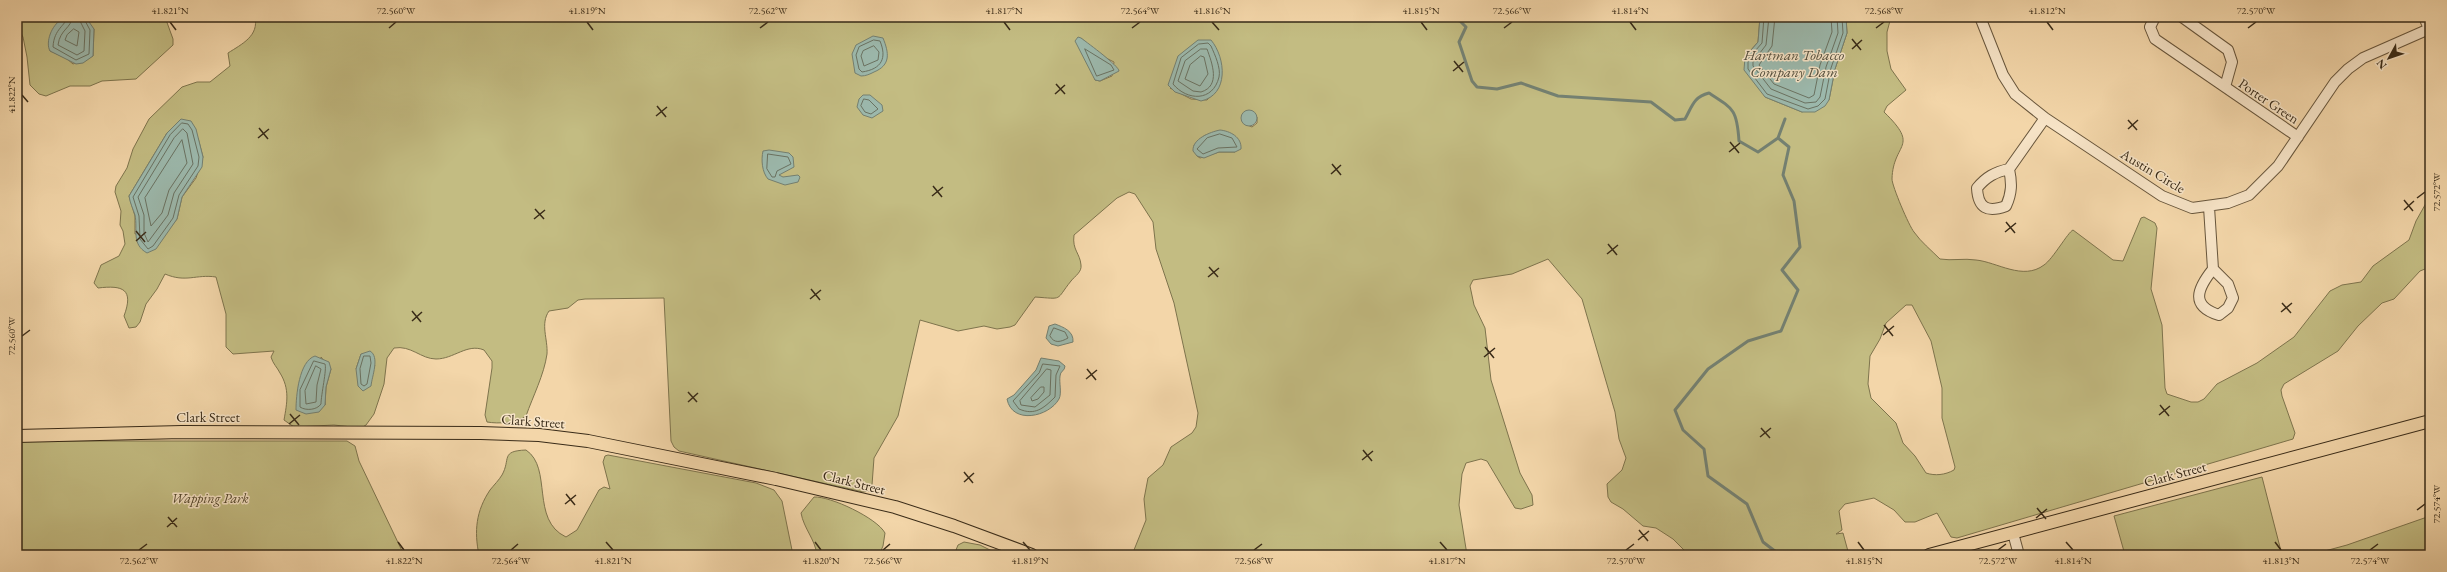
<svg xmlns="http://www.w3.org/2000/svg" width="2447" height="572" viewBox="0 0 2447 572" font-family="'EB Garamond',serif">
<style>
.green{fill:#c3bc82;stroke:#7e744d;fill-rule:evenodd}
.water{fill:#9cb9ad;stroke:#748071}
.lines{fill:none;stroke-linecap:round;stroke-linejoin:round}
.shore{stroke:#6a7262;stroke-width:1}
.stream{stroke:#748071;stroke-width:3}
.minor-casing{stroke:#68563c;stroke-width:12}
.major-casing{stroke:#392b18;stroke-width:14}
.minor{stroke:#f7e4c7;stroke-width:10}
.major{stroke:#f3d6a9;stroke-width:12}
.ticks{fill:none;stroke:#392b18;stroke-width:1.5}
.labels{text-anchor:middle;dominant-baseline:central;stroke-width:3;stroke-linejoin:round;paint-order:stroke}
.street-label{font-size:14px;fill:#392b18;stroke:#f7e4c7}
.park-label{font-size:14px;font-style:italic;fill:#55482d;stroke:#f7e4c7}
.water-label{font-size:15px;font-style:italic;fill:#524e3d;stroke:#f7e4c7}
.neatline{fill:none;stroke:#392b18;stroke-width:1.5}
.ticks-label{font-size:10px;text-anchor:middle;fill:#392b18}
</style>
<rect width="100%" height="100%" fill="#f3d6a9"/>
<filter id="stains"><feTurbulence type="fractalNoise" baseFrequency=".005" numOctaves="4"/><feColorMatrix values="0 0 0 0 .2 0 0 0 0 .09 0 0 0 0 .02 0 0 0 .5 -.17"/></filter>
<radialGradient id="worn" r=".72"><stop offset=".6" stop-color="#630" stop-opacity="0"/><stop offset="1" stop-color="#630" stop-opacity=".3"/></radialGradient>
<!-- green -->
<path class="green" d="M17,17H165L173,39V45L136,79L102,81L90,86H70L46,96L39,94L30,85L27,57L23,37L17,26ZM77,17L94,29L93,56L73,64L66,58L50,51L49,45L64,18Z
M255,17H1760L1758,42L1745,57L1765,97L1802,112L1829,100L1835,69L1847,33L1846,17H1891L1887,32V51L1891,69L1906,90L1887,106L1884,112C1921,148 1893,142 1892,179C1892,186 1909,226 1914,232C1921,242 1931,250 1940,259C1952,261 1964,258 1976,260C1997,262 2023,281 2044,265C2053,259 2068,232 2073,230L2113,260L2123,261L2141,218L2144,217L2155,223L2157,228L2151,289L2162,325L2165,388L2167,394L2191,402H2198L2204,399L2217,384L2257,363L2294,337L2330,291L2342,285L2361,282L2373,266L2409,240L2416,221L2430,196V267L2420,271L2394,299L2382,303L2358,326L2338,351L2284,384L2281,390L2282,396L2295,433L2293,439L1957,538L1951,537L1937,513L1915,522H1905L1894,510L1874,498L1845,504L1839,511L1842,530L1836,534L1843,533L1849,555H1689L1673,539L1656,528L1643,526L1623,509L1611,502L1608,497L1607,484L1622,470L1626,458L1619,439L1615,412L1582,299L1548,259L1512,274L1473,280L1470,286L1474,305L1485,328L1491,380L1520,473L1532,495L1533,505L1521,509L1515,508L1487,461L1481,459L1466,463L1462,474L1459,505L1467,555H1132L1146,520L1144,499L1148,478L1163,465L1171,447L1192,433L1196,427L1198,413L1174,303L1156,249L1153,222L1135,194L1129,192L1117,198L1074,235C1072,250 1080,253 1081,265C1082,272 1075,276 1071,281C1055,301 1064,299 1035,297L1015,325L1010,327L997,329L984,326L958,331L920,320L898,416L874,458L872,485L870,491L863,492L679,451L674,447L671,441L664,298L585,299L578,300L568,308L549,311C540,324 548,339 547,354C544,375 533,396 526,416C516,423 499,424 487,422L485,415L492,368V361L484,350C467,343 454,359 436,359C421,359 411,345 394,348L387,358L384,384L374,414L366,425L361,428L334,425L294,427L284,420C287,403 290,389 280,373C277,367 273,364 271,357L274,351L233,354L226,347V314L216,277C196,274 186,283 165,274L157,289L146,304L140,322L136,327L129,328L124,316C134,289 123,285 98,288L94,283L101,265L119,256L125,244L123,231L120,225L121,211L115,192L116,186L127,168L133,149L149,119L182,87L197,82H210L230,66L228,53C242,44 259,36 255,17ZM1081,38L1100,55L1114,62L1112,76L1100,81L1095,80ZM1170,88H1218L1207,100L1191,99ZM1257,117V123L1252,127L1243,123ZM167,133L198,138L203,157L196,178L182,197L177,219L169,229L135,234V216L129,196ZM1205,135L1235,152H1219L1200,158L1197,156L1194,145ZM1906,305H1912L1931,341L1942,388V418L1955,467L1954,470C1945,475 1935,476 1926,473L1915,456L1903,443L1896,423L1871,398L1868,384L1870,356L1880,339L1886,323ZM361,354L375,365L372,370L356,369ZM321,357L331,369L326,387L325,405Z
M31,441H347L355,446L359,461L404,555H17V442Z
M526,450C553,468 530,520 566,537L577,530L599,490L604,487L610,489L603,462L605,456L608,455L756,483L774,490L782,501L793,555H479C474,531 476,511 490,490C494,485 499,480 502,475C511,459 500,451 526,450Z
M2262,477L2282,555H2125L2114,516Z
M814,497C830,496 877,518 885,533L883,546L879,555H817C815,539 804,529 801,513Z
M2430,516V555H2310L2347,545Z
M964,542L980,545L1000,555H954L958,545Z"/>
<!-- water -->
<path class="water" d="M77,17L87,19L94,29L93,56L83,63L76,64L50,51C45,42 52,25 61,20C65,17 72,19 77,17Z
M1760,17H1846L1847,33L1835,69L1829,100L1825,106L1815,112H1802L1765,97L1744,70L1745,57L1758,42Z
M873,36L883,38C889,53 891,65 874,72C870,74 866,76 861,76L855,73L852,54L856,45Z
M1078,37L1081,38C1089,44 1119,66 1119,71L1100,81L1095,80L1075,41Z
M1198,40H1211C1226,58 1229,95 1201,101L1175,92L1168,85L1178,56Z
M863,95H870L882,105L883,111L872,118L863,115L857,107L859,99Z
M1241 118a8 8 0 1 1 16 0a8 8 0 1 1-16 0Z
M181,119L191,121L196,129L203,157L202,167L182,197L177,219L156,249L147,253C131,244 138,230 135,215C133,209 130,203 129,196L167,133Z
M1220,130C1230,131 1242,137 1241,149L1235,152H1219L1204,158L1197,156L1193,151C1192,139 1210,132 1220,130Z
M769,150L789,153L793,157L794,167L779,175L783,177L798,175L800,177L798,182L785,185L768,179C762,172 761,160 763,151Z
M1055,324C1063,327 1074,331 1073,342L1058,346L1051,344L1046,338L1049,326Z
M370,351C380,357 372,376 371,386L363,391L358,386L356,369L361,354Z
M315,356L329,362L331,369L326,387L325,405L319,412L306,414L296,410C296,396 299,361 315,356Z
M1041,358L1059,361L1065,366C1065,371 1060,371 1060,376C1059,383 1062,393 1059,399C1049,417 1012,425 1007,399L1014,395L1036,370Z"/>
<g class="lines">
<!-- shore -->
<path class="shore" d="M67,17C66,26 54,28 53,47L76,60L89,54L90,30L83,17
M72,17C72,28 60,29 58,45L77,55L84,51L85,31L78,17
M1764,17L1762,43L1748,59V69L1767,94L1808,109L1818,106L1825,99L1831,68L1843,33L1842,17
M1769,17L1766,45L1753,62V66L1771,89L1805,103L1816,102L1820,97L1826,67L1838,33L1837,17
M1775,17L1772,46L1759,65L1774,84L1809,98L1814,95L1820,65L1832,32L1831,17
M74,29L79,32L77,46L65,40L67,35Z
M874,40L880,41C887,58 882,69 862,72L859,69L856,55L859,47Z
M1199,44L1208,43L1211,46C1215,55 1221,68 1219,77C1213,102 1187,101 1173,84L1181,58Z
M874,46L879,52L878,60L864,66L861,56L863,51Z
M1085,49L1111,65L1114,70L1097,76Z
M1201,49H1207C1212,63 1221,86 1201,92L1193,91L1178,81L1185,61Z
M1201,56L1204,57L1208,74L1200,86L1185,79L1190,65Z
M864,99L869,100L878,109L871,114L865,112L861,106Z
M182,123L188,124L192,130L199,157L198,166L179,195L173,218L153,246L148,249L140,239L139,216L133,197L170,135Z
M183,129L187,133L193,164L174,193L168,215L148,242L144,233V215L138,197L174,138Z
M1220,134L1232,138L1237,147L1218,148L1203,154L1197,149L1207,138Z
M182,140L187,163L169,190L162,213L151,226L145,198Z
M768,154L788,157L791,164L777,171L775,177H772L767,169Z
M1054,328L1065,332L1068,338C1061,342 1054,344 1050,336Z
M364,356H370L371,363L367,384L364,386L361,384L360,369Z
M314,361L325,364C327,369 321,395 321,404C317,410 306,411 300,407V390Z
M1043,364L1060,366L1056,375L1055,397C1044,408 1035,416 1019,409L1013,401L1039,373Z
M316,366L321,369L317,385L316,402L306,404L305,391Z
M1047,369L1051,370L1050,395L1035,407L1021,405L1020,401Z
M1041,387H1044V392L1038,399L1032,401L1031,398Z"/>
<!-- stream -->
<path class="stream" d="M1448,17L1460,21L1466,27L1459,42L1472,81L1477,87L1497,89L1521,83L1558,96L1651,102L1675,120L1685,119C1692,107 1693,97 1709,93C1734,109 1737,110 1739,141L1758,152L1778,138L1789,147L1783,175L1794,201L1800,247L1782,270L1798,290L1781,331L1748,341L1708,369L1675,410L1683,430L1704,449L1708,476L1747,504L1763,542L1780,555
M1778,138L1785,119"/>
<!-- minor casing -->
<g class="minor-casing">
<path id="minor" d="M1980,17L2003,75L2015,94L2045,118L2162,196L2192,208L2228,203L2249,195L2278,166L2335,82L2348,69L2363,58L2429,29
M2155,17L2150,27L2155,39L2298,137
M2182,17L2228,50L2232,62L2225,87
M2424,17L2430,31
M2009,169C2012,183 2012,193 2006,206C1987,213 1978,208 1977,188C1986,177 1995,172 2009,169L2045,118
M2209,207L2213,269C2197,289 2190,306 2219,315L2228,308L2233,298L2228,284L2213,269
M2013,533L2019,555"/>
</g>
<!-- major casing -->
<g class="major-casing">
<path id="major" d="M17,436L182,432L481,433L539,435L588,441L776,479L895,507L954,526L1032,555
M1929,555L2430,421"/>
</g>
<!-- minor -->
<use href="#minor" class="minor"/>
<!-- major -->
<use href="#major" class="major"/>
</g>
<!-- ticks -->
<path class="ticks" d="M170,22L176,30M587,22L593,30M1004,22L1010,30M1212,22L1219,30M1421,22L1427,30M1630,22L1636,30M2047,22L2053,30M389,28L396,22M760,28L768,22M1132,28L1140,22M1504,28L1512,22M1876,28L1884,22M2248,28L2256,22M1852,39L1861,50M1852,49L1862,40M1454,61L1463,72M1453,71L1464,62M1056,84L1065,94M1055,94L1065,85M22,95L28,102M657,106L666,117M656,116L667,107M2128,120L2137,130M259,128L268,139M2128,129L2138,120M258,138L269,129M1730,142L1739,153M1729,152L1740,143M1332,164L1341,175M1331,174L1341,165M933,186L942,197M932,196L943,187M2417,198L2425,192M2404,200L2413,211M535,209L544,219M2404,210L2414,201M534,219L545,210M2006,222L2015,233M136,231L145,242M2005,232L2016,223M136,241L146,232M1608,244L1617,255M1607,254L1618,245M1209,267L1218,277M1208,277L1219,268M811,289L820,300M810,299L821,290M2282,303L2291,313M412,311L421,322M2281,312L2292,303M412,321L422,312M1884,325L1893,336M1883,335L1894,326M22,336L30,330M1485,347L1494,358M1484,357L1495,348M1087,369L1096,380M1086,379L1097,370M688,392L697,402M688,402L698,393M2160,405L2169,416M290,414L299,425M2159,415L2170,406M289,424L300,415M1761,428L1770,438M1760,437L1771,428M1363,450L1372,461M1362,460L1373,451M964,472L973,483M964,482L974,473M566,494L575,505M565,504L576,495M2037,508L2046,519M2417,510L2425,504M168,517L177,527M2036,518L2047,509M167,527L177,518M1639,530L1648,541M1638,540L1649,531M398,542L404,550M606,542L613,550M815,542L821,550M1023,542L1030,550M1440,542L1447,550M1858,542L1864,550M2066,542L2073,550M2275,542L2281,550M139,550L147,544M511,550L518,544M883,550L890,544M1254,550L1262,544M1626,550L1634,544M1998,550L2006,544M2370,550L2378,544"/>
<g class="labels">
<!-- street labels -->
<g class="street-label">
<text transform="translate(2269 101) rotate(34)">Porter Green</text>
<text transform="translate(2153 171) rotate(31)">Austin Circle</text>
<text x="208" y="417">Clark Street</text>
<text transform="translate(533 421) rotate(4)">Clark Street</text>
<text transform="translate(2175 474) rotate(-15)">Clark Street</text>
<text transform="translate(854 482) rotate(14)">Clark Street</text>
</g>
<!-- park labels -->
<g class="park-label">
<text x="210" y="498">Wapping Park</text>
</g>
<!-- water labels -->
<g class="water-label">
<text x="1794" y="54">Hartman Tobacco<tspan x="1794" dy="17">Company Dam</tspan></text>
</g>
</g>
<!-- margin -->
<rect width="2447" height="572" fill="none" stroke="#f3d6a9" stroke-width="44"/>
<!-- north arrow -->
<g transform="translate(2389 58) rotate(230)" stroke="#f7e4c7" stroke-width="3" paint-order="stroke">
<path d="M0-3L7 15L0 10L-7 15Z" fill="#392b18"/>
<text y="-6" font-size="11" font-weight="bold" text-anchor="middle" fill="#392b18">N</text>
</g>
<rect x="22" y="22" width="2403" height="528" class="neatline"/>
<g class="ticks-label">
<text x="170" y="14">41.821°N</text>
<text x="396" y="14">72.560°W</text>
<text x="587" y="14">41.819°N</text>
<text x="768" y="14">72.562°W</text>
<text x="1004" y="14">41.817°N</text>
<text x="1140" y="14">72.564°W</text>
<text x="1212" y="14">41.816°N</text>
<text x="1421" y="14">41.815°N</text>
<text x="1512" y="14">72.566°W</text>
<text x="1630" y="14">41.814°N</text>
<text x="1884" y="14">72.568°W</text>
<text x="2047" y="14">41.812°N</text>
<text x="2256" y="14">72.570°W</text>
<text transform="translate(11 95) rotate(-90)" y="4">41.822°N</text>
<text transform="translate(2436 192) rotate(-90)" y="4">72.572°W</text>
<text transform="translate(11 336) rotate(-90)" y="4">72.560°W</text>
<text transform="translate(2436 504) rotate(-90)" y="4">72.574°W</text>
<text x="139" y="564">72.562°W</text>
<text x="404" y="564">41.822°N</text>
<text x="511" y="564">72.564°W</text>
<text x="613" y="564">41.821°N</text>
<text x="821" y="564">41.820°N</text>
<text x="883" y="564">72.566°W</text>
<text x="1030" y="564">41.819°N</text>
<text x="1254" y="564">72.568°W</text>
<text x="1447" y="564">41.817°N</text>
<text x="1626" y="564">72.570°W</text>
<text x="1864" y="564">41.815°N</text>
<text x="1998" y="564">72.572°W</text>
<text x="2073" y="564">41.814°N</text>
<text x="2281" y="564">41.813°N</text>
<text x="2370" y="564">72.574°W</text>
</g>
<rect width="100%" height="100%" filter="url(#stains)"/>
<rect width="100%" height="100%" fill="url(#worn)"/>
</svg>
